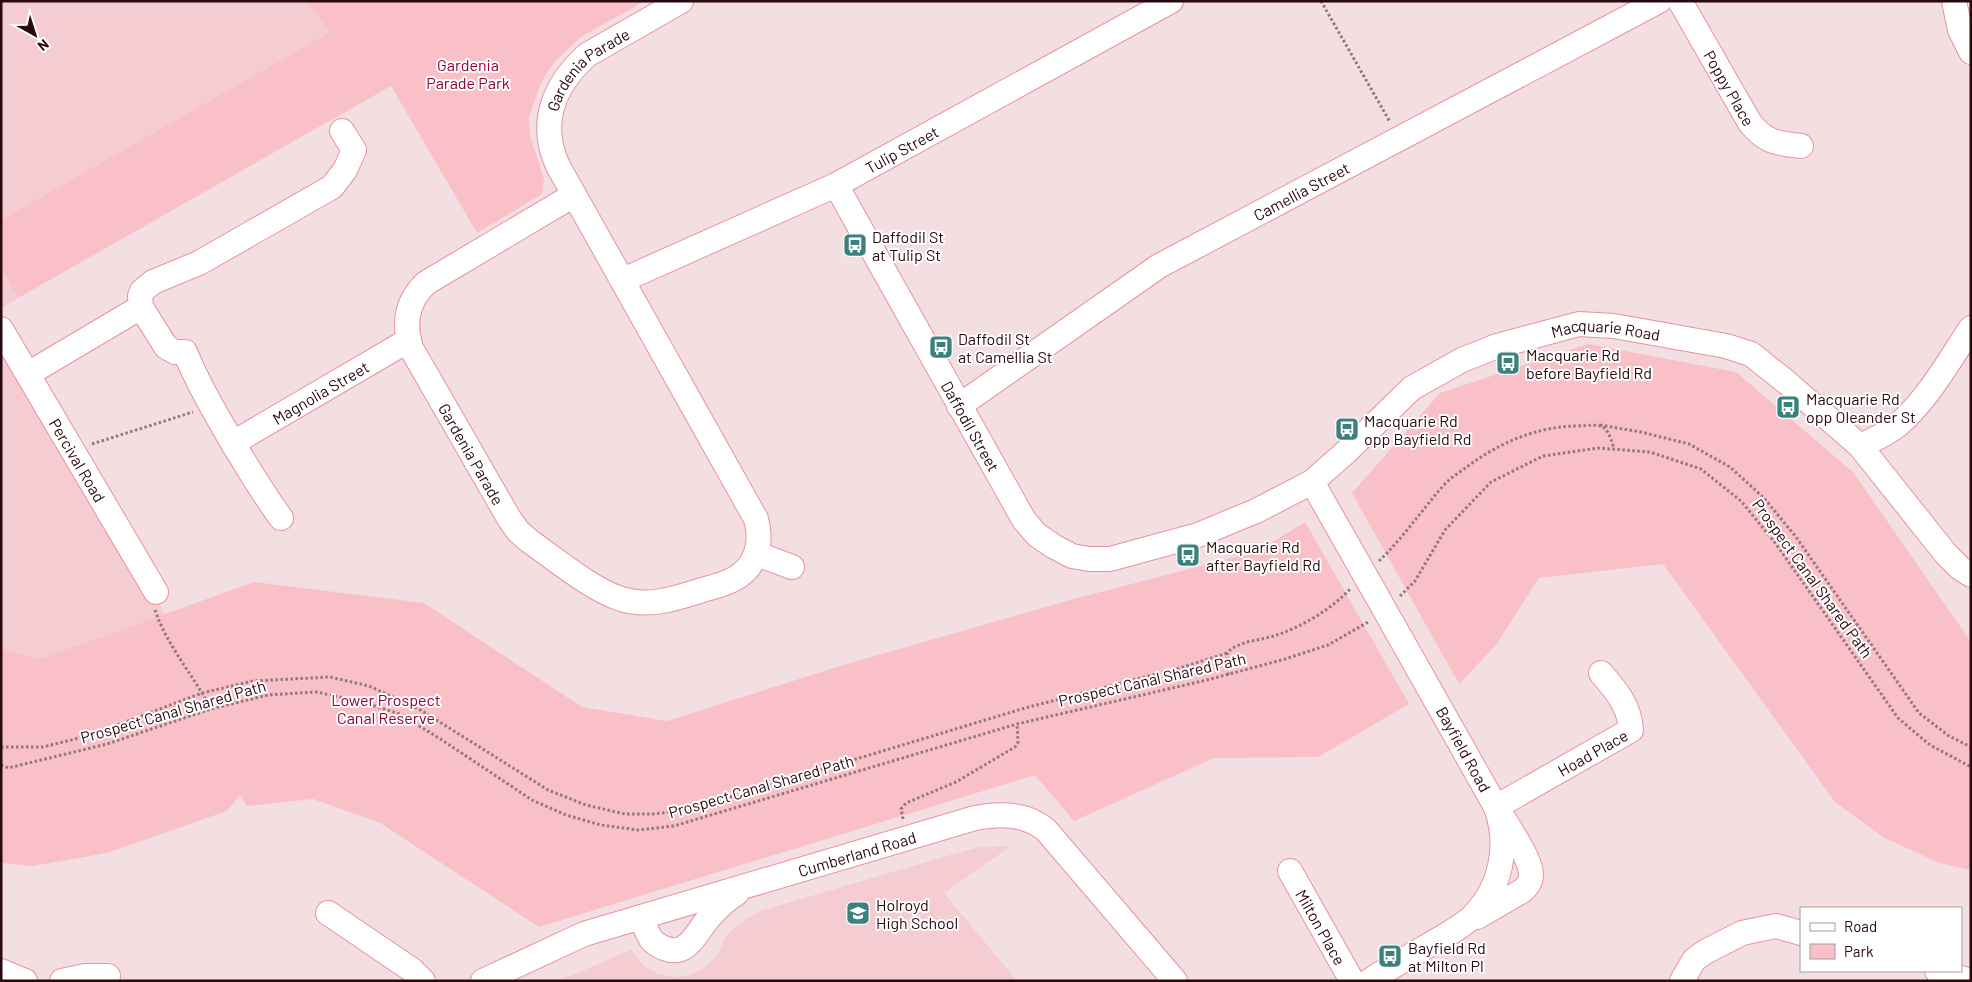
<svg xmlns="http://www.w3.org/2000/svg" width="1972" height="982" viewBox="0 0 1972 982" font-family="Barlow,sans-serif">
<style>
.built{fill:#f5ccd1}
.green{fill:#f9c0c8}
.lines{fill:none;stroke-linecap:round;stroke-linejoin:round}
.minor-casing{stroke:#ea919f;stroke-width:26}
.path{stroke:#92787d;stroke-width:3;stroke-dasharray:2.5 2.5;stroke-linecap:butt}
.minor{stroke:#fff;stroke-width:24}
.minor-bridge-casing{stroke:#ea919f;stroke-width:26;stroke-linecap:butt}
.minor-bridge{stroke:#fff;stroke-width:24}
.labels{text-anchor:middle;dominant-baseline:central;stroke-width:4;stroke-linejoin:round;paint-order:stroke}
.park-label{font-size:16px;fill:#94013a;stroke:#fff}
.street-label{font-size:16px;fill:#290810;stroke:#fff}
.poi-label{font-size:16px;fill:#290810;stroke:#fff;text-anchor:start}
</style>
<rect width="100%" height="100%" fill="#f3dfe2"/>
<!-- built -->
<path class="built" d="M1,1H306L330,32L1,220Z
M1,268L18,298L1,309Z
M1,322L165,614L40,659L1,648Z
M1011,846L944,893L1017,981H558L631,950L644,966L658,974L673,977L690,975L707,966L718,953L725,938L737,925L760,911L950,855L980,847Z"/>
<!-- green -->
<path class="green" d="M306,1H645L581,37L555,61L542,81L529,117L530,136L544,179L542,194L477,233L391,86L18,298L1,268V220L330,32Z
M1588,344L1736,372L1853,472L1971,642V870L1939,863L1883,837L1835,802L1663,564L1539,578L1496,645L1459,684L1352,493L1440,393Z
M1305,522L1409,704L1318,757L1214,758L1074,821L1035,775L539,927L380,823L313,799L247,806L240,795L227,811L107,853L33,866L1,863V648L40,659L254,582L424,603L582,707L667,721L840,666L1070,600L1258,551Z"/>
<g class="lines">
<!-- minor casing -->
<g class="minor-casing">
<g id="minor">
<path id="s1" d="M1680,1L1750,123C1766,143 1777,143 1801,146"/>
<path d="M1954,1L1960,30L1971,52"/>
<path id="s2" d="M836,185L1024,520L1037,535L1053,546L1072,556L1089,559H1110L1198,535L1256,511L1312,482L1346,452L1412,388L1462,360L1497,346L1579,324L1614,326L1726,346L1751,354L1785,381L1860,446L1946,554L1960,568L1971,575"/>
<path id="s3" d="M574,195L426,283C407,301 403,323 411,348L510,520L518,531L528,540C555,559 591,589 621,599C647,607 671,600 696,592C707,588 721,586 732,580C756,569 763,543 756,519L558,166C538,123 554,85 587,55L681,1"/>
<path id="s4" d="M623,280L836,185L1171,1"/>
<path d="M141,307L140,296L142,291L153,282L199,263L332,187L345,170L354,150L342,131"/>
<path id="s5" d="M1,329L156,592"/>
<path d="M28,374L141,307L166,347L175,352H185C199,386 217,416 235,447C250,471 264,495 281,518"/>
<path id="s6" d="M959,406L1159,266L1659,1"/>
<path id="s7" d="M233,443L409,340"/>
<path d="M1860,446C1873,440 1887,434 1898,425C1928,399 1949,361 1971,328"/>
<path d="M1312,482L1378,598"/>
<path d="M757,554L792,567"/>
<path id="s8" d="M1290,871L1352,981"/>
<path d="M328,913L412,970L423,981"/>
<path d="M641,917C644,924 647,933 651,939C654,943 659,946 664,948C687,958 696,933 708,919C717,908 726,900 737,893"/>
<path id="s9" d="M1477,917L1522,891C1528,886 1531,882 1531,874C1531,859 1505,821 1496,807L1631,730C1630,707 1616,690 1601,673"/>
<path d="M1,971L25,981"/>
<path d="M1937,971L1971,981"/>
<path d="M62,981L85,976H108"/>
<path id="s10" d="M483,981L584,934L975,818C1000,813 1026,813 1046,830L1175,981"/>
<path d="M1369,981C1389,968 1410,956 1431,944C1444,936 1458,929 1470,919C1501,890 1510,846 1496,807L1392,623"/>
<path d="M1682,981L1694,960L1705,952L1742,933L1776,926L1801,933"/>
</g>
</g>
<!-- path -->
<path class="path" d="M1321,1L1390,122
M1600,425L1641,432L1689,444L1730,467L1764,498L1796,537L1919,713L1949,736L1971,747
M92,444L193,412
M1379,561C1403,538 1421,511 1443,486C1449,479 1457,474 1464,469C1497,444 1534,427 1576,426C1603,425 1606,421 1614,449
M1400,596L1415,581L1445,530L1491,482L1543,456L1598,448L1650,452L1701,469L1741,501L1776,544L1898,718L1930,745L1971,767
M155,610C167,646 194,676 211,709
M1228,675L1227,653C1239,640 1260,641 1277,635C1303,626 1332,609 1351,588
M1,747H43L91,735L202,693L253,681L330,677L369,686L419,709L548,790L586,805L625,814H653L687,810L1025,708L1180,668L1227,653
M1,765L8,768L107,744L211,709L268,695L316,692L359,701L400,714L442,740L532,800L566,815L601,825L638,830L674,826L1017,724L1211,679L1285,659L1328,645L1370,621
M903,819L901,809L906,803L956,782L1015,747L1018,742L1017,724"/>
<!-- minor -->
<use href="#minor" class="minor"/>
<!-- minor-bridge casing -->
<g class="minor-bridge-casing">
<path id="minor-bridge" d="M1378,598L1392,623"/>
</g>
<!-- minor-bridge -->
<use href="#minor-bridge" class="minor-bridge"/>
</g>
<!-- icons -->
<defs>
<g id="bus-square" transform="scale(1.25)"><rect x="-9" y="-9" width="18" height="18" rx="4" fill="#3b827e" stroke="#fff"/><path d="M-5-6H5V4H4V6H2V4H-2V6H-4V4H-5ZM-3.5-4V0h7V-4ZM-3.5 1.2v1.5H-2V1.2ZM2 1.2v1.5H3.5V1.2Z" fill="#fff"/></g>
<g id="school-square" transform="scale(1.25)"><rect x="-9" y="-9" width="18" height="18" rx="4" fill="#3b827e" stroke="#fff"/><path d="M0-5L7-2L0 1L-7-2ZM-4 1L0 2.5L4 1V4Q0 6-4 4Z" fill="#fff"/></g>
</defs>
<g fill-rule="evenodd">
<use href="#bus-square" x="855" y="245"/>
<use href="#bus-square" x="941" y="347"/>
<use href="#bus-square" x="1508" y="363"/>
<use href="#bus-square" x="1788" y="407"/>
<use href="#bus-square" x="1347" y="429"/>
<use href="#bus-square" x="1188" y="555"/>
<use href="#school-square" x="858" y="913"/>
<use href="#bus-square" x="1390" y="956"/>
</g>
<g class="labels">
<!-- park labels -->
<g class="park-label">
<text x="468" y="64">Gardenia<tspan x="468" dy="18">Parade Park</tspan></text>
<text x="386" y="699">Lower Prospect<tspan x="386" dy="18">Canal Reserve</tspan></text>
</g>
<!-- street labels -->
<g class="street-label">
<text stroke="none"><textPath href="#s3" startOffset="1284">Gardenia Parade</textPath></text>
<text stroke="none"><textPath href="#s1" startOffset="100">Poppy Place</textPath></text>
<text stroke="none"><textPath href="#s4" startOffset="308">Tulip Street</textPath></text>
<text stroke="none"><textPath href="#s6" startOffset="405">Camellia Street</textPath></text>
<text stroke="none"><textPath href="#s2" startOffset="1044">Macquarie Road</textPath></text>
<text stroke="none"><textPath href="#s7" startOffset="101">Magnolia Street</textPath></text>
<text stroke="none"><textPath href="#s2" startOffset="276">Daffodil Street</textPath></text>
<text stroke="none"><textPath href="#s3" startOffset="365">Gardenia Parade</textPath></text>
<text stroke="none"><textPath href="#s5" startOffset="152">Percival Road</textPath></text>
<text transform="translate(1813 578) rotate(54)">Prospect Canal Shared Path</text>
<text transform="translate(1152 679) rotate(-13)">Prospect Canal Shared Path</text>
<text transform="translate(173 711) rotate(-16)">Prospect Canal Shared Path</text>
<text transform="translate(1464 749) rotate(61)">Bayfield Road</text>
<text stroke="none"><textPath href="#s9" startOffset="259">Hoad Place</textPath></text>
<text transform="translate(761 786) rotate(-16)">Prospect Canal Shared Path</text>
<text stroke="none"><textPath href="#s10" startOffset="396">Cumberland Road</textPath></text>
<text stroke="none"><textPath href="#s8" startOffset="64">Milton Place</textPath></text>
</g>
<!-- poi labels -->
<g class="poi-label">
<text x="872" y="236">Daffodil St<tspan x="872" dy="18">at Tulip St</tspan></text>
<text x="958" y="338">Daffodil St<tspan x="958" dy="18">at Camellia St</tspan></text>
<text x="1526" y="354">Macquarie Rd<tspan x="1526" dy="18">before Bayfield Rd</tspan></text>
<text x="1806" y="398">Macquarie Rd<tspan x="1806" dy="18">opp Oleander St</tspan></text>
<text x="1364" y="420">Macquarie Rd<tspan x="1364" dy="18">opp Bayfield Rd</tspan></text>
<text x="1206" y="546">Macquarie Rd<tspan x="1206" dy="18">after Bayfield Rd</tspan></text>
<text x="876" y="904">Holroyd<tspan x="876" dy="18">High School</tspan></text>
<text x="1408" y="947">Bayfield Rd<tspan x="1408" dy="18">at Milton Pl</tspan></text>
</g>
</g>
<!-- border -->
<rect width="1972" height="982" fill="none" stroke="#290810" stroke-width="5"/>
<!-- legend -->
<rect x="1800" y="907" width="162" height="65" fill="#ffffff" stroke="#a99c9f"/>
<rect x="1810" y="923" width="25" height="8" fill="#ffffff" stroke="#a99c9f"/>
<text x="1844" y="932" font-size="15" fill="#290810">Road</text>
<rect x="1810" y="944" width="25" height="15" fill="#f9c0c8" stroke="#a99c9f"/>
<text x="1844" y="957" font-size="15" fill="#290810">Park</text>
<!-- north arrow -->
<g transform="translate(35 35) rotate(141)" stroke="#ffffff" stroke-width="4" paint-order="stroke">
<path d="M0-4L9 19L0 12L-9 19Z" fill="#290810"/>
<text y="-8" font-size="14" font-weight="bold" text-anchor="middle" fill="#290810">N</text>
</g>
</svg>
